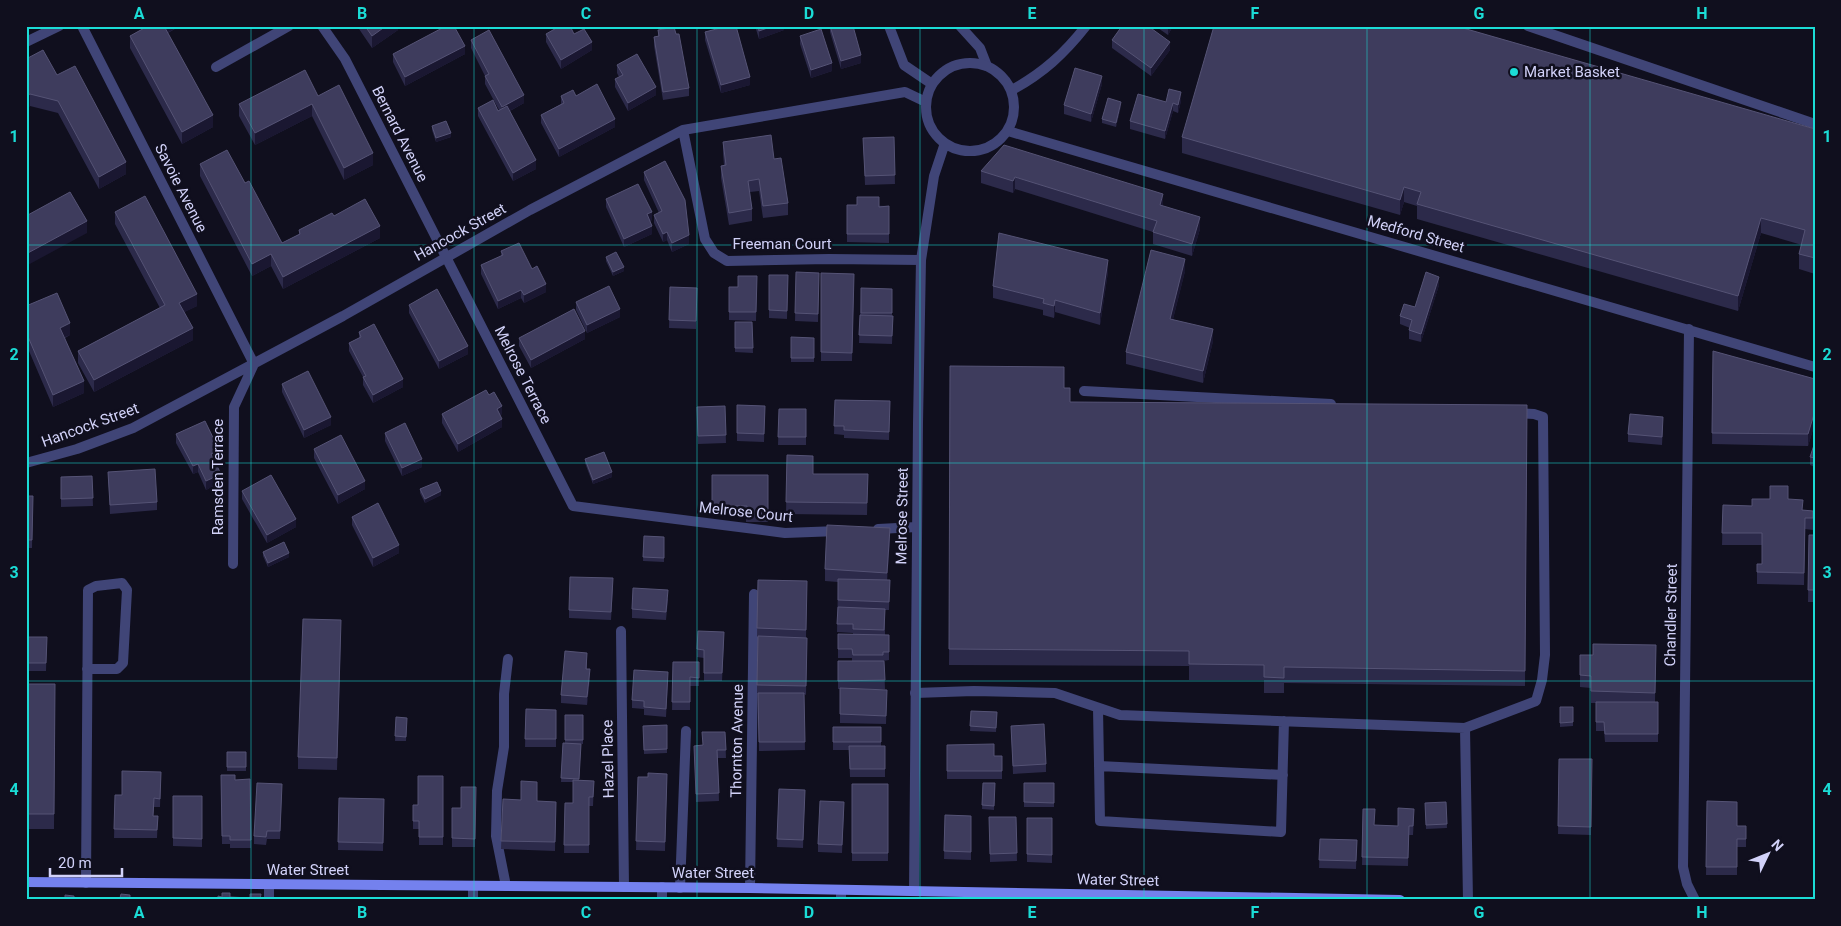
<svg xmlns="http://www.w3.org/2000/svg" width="1841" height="926" viewBox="0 0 1841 926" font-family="Roboto,sans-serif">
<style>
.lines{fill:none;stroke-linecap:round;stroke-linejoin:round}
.service{stroke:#404577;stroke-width:10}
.minor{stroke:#404577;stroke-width:10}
.tertiary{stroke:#404577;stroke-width:10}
.secondary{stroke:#7481ee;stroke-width:10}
.wall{fill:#2c2a4a}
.shaded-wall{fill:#1a1731}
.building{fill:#3e3c5d;stroke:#555375}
.grid{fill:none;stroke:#1bdcd6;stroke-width:1;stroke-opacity:0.55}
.poi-dot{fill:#1bdcd6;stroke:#100f1e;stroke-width:2}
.labels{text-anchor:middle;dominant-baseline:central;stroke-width:5;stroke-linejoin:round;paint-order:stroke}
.poi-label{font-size:15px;fill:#d2d2f9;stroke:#100f1e;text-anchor:start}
.street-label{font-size:15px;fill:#d2d2f9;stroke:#100f1e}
.neatline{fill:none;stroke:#1bdcd6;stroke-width:2}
.grid-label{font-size:16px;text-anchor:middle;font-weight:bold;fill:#1bdcd6}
</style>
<rect width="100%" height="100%" fill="#100f1e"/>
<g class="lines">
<!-- service -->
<path class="service" d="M1528,26L1815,124
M216,67L289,26
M1084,391L1331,404
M915,693L974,691L1055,693L1120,715L1465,728L1468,900
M1098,708L1100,821L1281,832L1284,721
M1465,728L1536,701L1542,680L1545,655L1543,417L1534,414L1515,413
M1099,766L1283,775
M86,883L88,590L96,586L122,583L127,590L123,663L117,669H87
M506,886L496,836L497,791L504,747V694L508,659
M680,888L686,731"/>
<!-- minor -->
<path class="minor" d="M82,26L254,364L234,407L233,564
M322,26L345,59L573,506L785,533L838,531
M889,26L904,65L932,84
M960,26L980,48L987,66
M26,42L59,26
M683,130L705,239L714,253L727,261L829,259L921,260
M1008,131L1815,367
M1689,329L1683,867L1687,884L1695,900
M26,463L77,449L133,428L343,316L530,210L683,130L905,92L926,102
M878,529L917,527
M621,631L624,887
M269,885V900
M662,887V900
M750,888L754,594
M841,890V900
M473,900V886"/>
<!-- tertiary -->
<path class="tertiary" d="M926 107a44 44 0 1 1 88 0a44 44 0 1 1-88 0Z
M1012,90C1043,73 1064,54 1086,26
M914,891L918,423L921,260L934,176L945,143"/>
<!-- secondary -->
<path class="secondary" d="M26,882L750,888L1400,900"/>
</g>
<!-- wall -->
<path class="wall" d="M141,26H180L168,33L213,127L182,144L130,48V36L143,29Z
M357,26H398V30L372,48Z
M722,26H736L750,85L721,93L705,40V32L722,28Z
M755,26H784V30L759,39Z
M830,26H853L861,63L841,69L830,32Z
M1155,26H1173L1168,35Z
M658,30L676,34L689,88V96L663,100L654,46V37L658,36Z
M546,34H574L592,50L561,69L546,42Z
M800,36L832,71L811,78L800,44Z
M471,40L524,103L510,111L536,169L513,181L478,116V108L498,111L499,110L485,84V76L471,48Z
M1112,40L1170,50L1151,76L1112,48Z
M393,54H465L405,86L393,62Z
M26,59L57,75L126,174L99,189L58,113L30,106L26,108Z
M617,65L656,95L628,111L615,87V79L619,77L617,73Z
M1102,84L1091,122L1064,114V105Z
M318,96L373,165L344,180L312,116L255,145L239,116V104Z
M561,96H576L615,127L559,157L541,123V115L561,104Z
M1181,101L1178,113L1173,111L1165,139L1130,129V121L1166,102Z
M1121,106L1116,127L1102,123V119Z
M432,126L451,137L436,142L432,130Z
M1815,129V274L1799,269V254L1802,245L1761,233L1738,311L1417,219V206L1404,202L1400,215L1182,153V137Z
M894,137L895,184L865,185L863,138Z
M723,142L774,159L788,203V215L763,218L759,191L750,192L752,209V221L729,225L721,178V166L724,165L723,154Z
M200,164L245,183L282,243L299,234V230L334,216L380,238L283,289L271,266L252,276L200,176Z
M981,171L1163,206L1200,229L1192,256L1153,244V232L1015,189L1013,193L981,183Z
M644,172L689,244L672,252L667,240L663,242L654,223V215L659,213L644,180Z
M606,199L652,220L650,221L652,234L624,247L606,207Z
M847,205L889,206V243L847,242Z
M115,212L197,306L184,312L193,340L94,392L78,363V351L160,308L115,224Z
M501,251L532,269L546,292L524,303L521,298L498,309L481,274V265L501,256Z
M606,257L624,271L613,276L606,261Z
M1185,271L1173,319L1213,341L1203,383L1126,364V352Z
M796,272L819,273L818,322L795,321Z
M1108,272L1100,325L1055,312L1054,318L1043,315V310L993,298V286Z
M821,273L854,274L852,361H821Z
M769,275H788L787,319L769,318Z
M757,276L756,321L729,320V287H738Z
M1439,285L1421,342L1409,339V330L1410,328L1400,324V316L1415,307Z
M670,287L697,288L696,329L669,328Z
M861,288L892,289V316H893L892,344L859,343Z
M576,302L620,317L587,333L576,310Z
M409,305L468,354L439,369L409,313Z
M26,306L70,335L65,338L84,393L53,407L26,344Z
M735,322H752L753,353L735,352Z
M359,332L403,387L373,403L363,385V377L349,351V343L359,338Z
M791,337L814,338V362H791Z
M519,338L585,339L531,368L519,346Z
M1713,351L1815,379V423L1808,446L1712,444Z
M950,366L1064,388L1070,402L1527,405L1525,686L1284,683V693H1264V680H1189V666L949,665Z
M282,384L331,425L304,438L282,392Z
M835,400L890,401L889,440L844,438V435L834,434Z
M737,405L765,406L764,442L737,441Z
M725,406L726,443L698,444L697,407Z
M779,409H806V445H778Z
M442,414H502L500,415L502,427L458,452L442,423Z
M1663,425L1662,445L1628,442V434Z
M385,433L422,467L402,476L385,441Z
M176,434L219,458L215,460L221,482L206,490L198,472L193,474L176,443Z
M1815,442V467L1810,465V457Z
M314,449L365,489L338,504L314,458Z
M787,455L813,474H868L867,515L786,514Z
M585,459L612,477L593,484L585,463Z
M108,472L157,502V510L110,514Z
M712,475H768V522H746V514H712Z
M92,476L93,506L61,507V477Z
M420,489L441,495L425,503L420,493Z
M242,491L296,527L267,543L242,499Z
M26,496H33L32,548H26Z
M1788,499L1803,510L1813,511V530L1805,529L1804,585L1757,584V564H1762V545H1722L1723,505L1752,506Z
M352,517L399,553L373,567L352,525Z
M1809,535H1815V602H1808Z
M644,536L664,537V562L643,561Z
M890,539L887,580H890L889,610H885V635H889V660L883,661H884L885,689H854L887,690L886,724L840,723V689H838V661H852V658H838V634H853V633L837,632L838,582L825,581V569Z
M263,552L289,557L268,567L263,556Z
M758,580L807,581L806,638H807L806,695L804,694L805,750L759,751L758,693H765H757L758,637H757Z
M613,587L611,620L569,618V610Z
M668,599L666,620L632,618V609Z
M698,631L724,640L722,681H704V658L697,657Z
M341,632L337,770L298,769V757Z
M26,637H47L46,671H26Z
M1656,645L1655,702H1658V742H1605L1604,731H1596V703H1591V688L1580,687V655H1593Z
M587,661V669L590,678L587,705L561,703V695Z
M673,662H699V686H690V710H672Z
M668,681L666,717L644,715V709L632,708V700Z
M26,684H55L54,829H26Z
M1560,707H1573V726L1560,727Z
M526,709L556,710V747H525Z
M971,711L997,712L996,732L970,731Z
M565,715H583V744H581L579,780L594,781L593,806H589V853H564L565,803H573V782H561L563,743H565Z
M396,717L407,718L406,741H395Z
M667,725V753L644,754L643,726Z
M1011,726L1046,764V772L1013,774Z
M833,727H881V746H885V777H850L849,750H833Z
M725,732L726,758H718L719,801L696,802L694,746L703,745Z
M947,745L994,756H1002V779H947Z
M227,752H246V771H227Z
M1559,759H1592L1591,835L1558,834Z
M161,772L160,807H154L153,816H158L157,838H114L115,795H122Z
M667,774L665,851L636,850L638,777H648Z
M221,775L235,780L250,779L251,848H230V844H222Z
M443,776V845H419V829H413V805H418Z
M983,783H995L994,810L982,809Z
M1024,783H1054V807H1024Z
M852,784H888V861H852Z
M476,787L475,847H452V808H461Z
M779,789L805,790L803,848L777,847Z
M282,792L280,839H267L266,845L254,844V836Z
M173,796H202V847L173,846Z
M339,798L384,799L383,851L338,850Z
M503,799L556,802L555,851L501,849Z
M1707,801L1737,826H1746V847H1737V875H1706Z
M1446,802L1447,828L1426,829L1425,803Z
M1363,809L1374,825L1398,826L1414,817L1413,835H1409L1408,866L1362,865Z
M844,810L842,853L818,852V844Z
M945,815L971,816V860L944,859Z
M989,817H1016L1017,861L990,862Z
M1027,818H1052V863L1027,862Z
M1320,839L1357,840L1356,869L1319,868Z"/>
<!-- shaded-wall -->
<path class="shaded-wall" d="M163,26H180L163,35Z
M386,26H398V30L372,48V36Z
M773,26H784V30L759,39V31Z
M1168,26H1173L1168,35Z
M592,42V50L561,69V60Z
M1170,42V50L1151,76V68Z
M465,46V54L405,86V77Z
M861,55V63L841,69V61Z
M832,63V71L811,78V70Z
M1102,76V84L1091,122V114Z
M750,77V85L721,93V85Z
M656,87V95L628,111V103Z
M1181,92V101L1178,113V105Z
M30,94V106L26,108V96Z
M524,95V103L502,115V107Z
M1121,102V106L1116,127V123Z
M1173,103V111L1165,139V131Z
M312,104V116L255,145V133Z
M213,115V127L182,144V132Z
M615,119V127L559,157V149Z
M451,133V137L436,142V138Z
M373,153V165L344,180V168Z
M536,160V169L513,181V173Z
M126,162V174L99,189V177Z
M1015,177V189L1013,193V181Z
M1404,187V202L1400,215V200Z
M1163,194V206L1160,205Z
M652,212V220L647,222V214Z
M1200,217V229L1192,256V244Z
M1761,218V233L1738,311V296Z
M87,221V233L26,266V254Z
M380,226V238L283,289V277Z
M652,226V234L624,247V239Z
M667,232V240L663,242V234Z
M689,235V244L672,252V243Z
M271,254V266L252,276V264Z
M1185,259V271L1170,331V319Z
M1108,260V272L1100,325V313Z
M624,267V271L613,276V272Z
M1439,277V285L1421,342V334Z
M546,284V292L524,303V295Z
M521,290V298L498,309V301Z
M197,294V306L179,315V303Z
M1055,300V312L1054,318V306Z
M620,309V317L587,333V325Z
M70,323V335L60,339V328Z
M193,328V340L94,392V380Z
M1213,329V341L1203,383V371Z
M585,331V339L531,368V360Z
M468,346V354L439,369V361Z
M403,379V387L373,403V395Z
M84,381V393L53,407V395Z
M502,406V414L497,417V409Z
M1815,411V423L1808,446V434Z
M331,417V425L304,438V430Z
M502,419V427L458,452V444Z
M219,450V458L211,462V454Z
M422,459V467L402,476V468Z
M198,464V472L193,474V466Z
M612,472V477L593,484V480Z
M221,474V482L206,490V481Z
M365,481V489L338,504V495Z
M441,491V495L425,503V499Z
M296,519V527L267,543V535Z
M890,528V539L887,585V573Z
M399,545V553L373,567V558Z
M289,553V557L268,567V563Z
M590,669V678L587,705V697Z"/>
<!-- building -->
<path class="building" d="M148,26H164L213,115L182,132L130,36Z
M365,26H386L372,36Z
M446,26H454L465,46L405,77L393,54Z
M560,26H570L574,34L584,29L592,42L561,60L546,34Z
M723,26H736L750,77L721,85L705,32L724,27Z
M758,26H773L759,31Z
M830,26H853L861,55L841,61Z
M1122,26H1148L1170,42L1151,68L1112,40Z
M1214,26H1456L1815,129V258L1799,254L1805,230L1761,218L1738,296L1417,204L1421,192L1404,187L1400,200L1182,137Z
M674,27L676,34H679L689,88L663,92L654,37L659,36L658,30Z
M821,29L832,63L811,70L800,36Z
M489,30L524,95L502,107L485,76L489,74L471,40Z
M43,50L57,75L75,66L126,162L99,177L58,101L30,94L26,96V59Z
M637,54L656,87L628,103L615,79L623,75L617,65Z
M1075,68L1102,76L1091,114L1064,105Z
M305,70L318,96L339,85L373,153L344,168L312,104L255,133L239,104Z
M597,84L615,119L559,149L541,115L564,103L561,96L573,90L576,96Z
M1169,89L1181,92L1178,105L1173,103L1165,131L1130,121L1138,94L1166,102Z
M1108,98L1121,102L1116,123L1102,119Z
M493,100L498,111L507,106L536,160L513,173L478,108Z
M446,121L451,133L436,138L432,126Z
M771,135L774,159L781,158L788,203L763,206L759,179L748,181L752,209L729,213L721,166L726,165L723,142Z
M894,137L895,175L865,176L863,138Z
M1004,145L1163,194L1160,205L1200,217L1192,244L1153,232L1157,221L1015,177L1013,181L981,171Z
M227,150L245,183L249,181L282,243L300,234L299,230L332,213L334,216L365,199L380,226L283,277L271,254L252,264L200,164Z
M665,161L685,200L689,235L672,243L667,232L663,234L654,215L662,211L644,172Z
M638,184L652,212L647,214L652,226L624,239L606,199Z
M70,192L87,221L26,254V216Z
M145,196L197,294L179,303L193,328L94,380L78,351L165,305L115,212Z
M857,197H879V207L889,206V234H847V205H857Z
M999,233L1108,260L1100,313L1055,300L1054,306L1043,303L1044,299L993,286Z
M519,243L532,269L537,266L546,284L524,295L521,290L498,301L481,265L503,255L501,251Z
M1151,250L1185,259L1170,319L1213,329L1203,371L1126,352Z
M616,252L624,267L613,272L606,257Z
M796,272L819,273L818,314L795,313Z
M1426,272L1439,277L1421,334L1409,330L1412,320L1400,316L1404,304L1415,307Z
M821,273L854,274L852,353L821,352Z
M769,275H788L787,311L769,310Z
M738,276H757L756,312H729V287H738Z
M609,286L620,309L587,325L576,302Z
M670,287L697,288L696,321L669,320Z
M861,288L892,289V313H861Z
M437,289L468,346L439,361L409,305Z
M57,293L70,323L60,328L84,381L53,395L26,332V306Z
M574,309L585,331L531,360L519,338Z
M860,315L893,316L892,336L859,335Z
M735,322H752L753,348H735Z
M374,324L403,379L373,395L363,377L366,376L349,343L361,337L359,332Z
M791,337L814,338V358H791Z
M1713,351L1815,379V411L1808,434L1712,433Z
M950,366L1064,367V388H1070V402L1527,405L1525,671L1284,667V678L1264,677V665L1189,664V651L949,649Z
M308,371L331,417L304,430L282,384Z
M486,390L489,395L494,392L502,406L497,409L502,419L458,444L442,414Z
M835,400L890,401L889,432L844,430V426H834Z
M737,405L765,406L764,434L737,433Z
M725,406L726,435L698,436L697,407Z
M779,409H806V437H778Z
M1630,414L1663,417L1662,437L1628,434Z
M205,421L219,450L211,454L221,474L206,481L198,464L193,466L176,434Z
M405,423L422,459L402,468L385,433Z
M341,435L365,481L338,495L314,449Z
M1815,442V458L1810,457Z
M604,452L612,472L593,480L585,459Z
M787,455L813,456V474H868L867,503L786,502Z
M155,469L157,502L110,505L108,472Z
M271,475L296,519L267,535L242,491Z
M712,475H768V514H746L747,506H712Z
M92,476L93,498L61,499V477Z
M437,482L441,491L425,499L420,489Z
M1770,486H1788V499L1803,500L1802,510L1813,511V518H1805L1804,573L1757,572V564H1762V533H1722L1723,505L1752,506V499H1770Z
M26,496H33L32,540H26Z
M378,503L399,545L373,558L352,517Z
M827,525L890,528L887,573L825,569Z
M1809,535H1815V590H1808Z
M644,536L664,537V558L643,557Z
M284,542L289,553L268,563L263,552Z
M570,577L613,578L611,612L569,610Z
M838,579L890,580L889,602L838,600Z
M758,580L807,581L806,630L757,628Z
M633,588L668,590L666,612L632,609Z
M838,607L885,609L884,630L853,629V624H837Z
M303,619L341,620L337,758L298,757Z
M698,631L724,632L722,673H704V650L697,649Z
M838,634L889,635V652H883V655H853L852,649H838Z
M758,636L807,638L806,686L757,685Z
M26,637H47L46,663H26Z
M1593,644L1656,645L1655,693L1591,691V676L1580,675V655H1593Z
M565,651L587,653L586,669H590L587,697L561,695Z
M838,661H884L885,680L838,681Z
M673,662H699V678L690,677V702H672Z
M634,670L668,672L666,709L644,707V701L632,700Z
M26,684H55L54,814H26Z
M840,688L887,690L886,716L840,714Z
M758,693H804L805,742H759Z
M1596,702H1658V734H1605L1604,722H1596Z
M1560,707H1573V722L1560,723Z
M526,709L556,710V739H525Z
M971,711L997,712L996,728L970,726Z
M565,715H583V740H565Z
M396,717L407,718L406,737L395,736Z
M1044,724L1046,764L1013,766L1011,726Z
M667,725V749L644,750L643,726Z
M833,727H881V742H833Z
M702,732H725L726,750H717L719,793L696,794L694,746L703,745Z
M563,743L581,744L579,779L561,778Z
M994,744V756H1002V771H947V745Z
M849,746H885V769H850Z
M227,752H246V767H227Z
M1559,759H1592L1591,827L1558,826Z
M122,771L161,772L160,799L154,798L153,816H158L157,830L114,829L115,795H122Z
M648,773L667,774L665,842L636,841L638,777H648Z
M221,775H235V780L250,779L251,840H230V836H222Z
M418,776H443V837H419V821H413V805H418Z
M573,780L594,781L593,797H589V845H564L565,803H573Z
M521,781L537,782V801L556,802L555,842L501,841L503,799L521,800Z
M257,783L282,784L280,831H267L266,837L254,836Z
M983,783H995L994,806L982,805Z
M1024,783H1054V803L1024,802Z
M852,784H888V853H852Z
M461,787H476L475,839L452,838V808H461Z
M779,789L805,790L803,840L777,839Z
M173,796H202V839L173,838Z
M339,798L384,799L383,843L338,842Z
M820,801L844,802L842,845L818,844Z
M1707,801L1737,802V826H1746V839H1737V867H1706Z
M1446,802L1447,824L1426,825L1425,803Z
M1398,808L1414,809L1413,826H1409L1408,858L1362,857L1363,809H1375L1374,825L1398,826Z
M945,815L971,816V852L944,851Z
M989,817H1016L1017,853L990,854Z
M1027,818H1052V855L1027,854Z
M1320,839L1357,840L1356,861L1319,860Z
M222,893H230V897L250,898V894H261L260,900H264H218V896L222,897Z
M121,894L130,895V900H100V898H120Z
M65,895L74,896V900H60L65,899Z
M289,898L314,899V900H289Z"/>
<!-- grid -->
<path class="grid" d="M251,26V900M474,26V900M697,26V900M920,26V900M1144,26V900M1367,26V900M1590,26V900M26,245H1815M26,463H1815M26,681H1815"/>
<!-- markers -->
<circle class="poi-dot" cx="1514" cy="72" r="5"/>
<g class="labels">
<!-- poi labels -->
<g class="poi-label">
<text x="1524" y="72">Market Basket</text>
</g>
<!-- street labels -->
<g class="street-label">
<text transform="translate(400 134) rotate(63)">Bernard Avenue</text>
<text transform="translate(181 188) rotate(63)">Savoie Avenue</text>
<text transform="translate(460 232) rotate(-29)">Hancock Street</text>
<text transform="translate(1416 234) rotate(16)">Medford Street</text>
<text x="782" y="244">Freeman Court</text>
<text transform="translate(523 375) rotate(63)">Melrose Terrace</text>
<text transform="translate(90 425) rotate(-20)">Hancock Street</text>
<text transform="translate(218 477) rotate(-90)">Ramsden Terrace</text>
<text transform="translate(746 512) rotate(6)">Melrose Court</text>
<text transform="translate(902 516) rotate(-89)">Melrose Street</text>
<text transform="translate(1671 615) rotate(-89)">Chandler Street</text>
<text transform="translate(737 741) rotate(-89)">Thornton Avenue</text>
<text transform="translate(608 759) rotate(-91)">Hazel Place</text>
<text x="308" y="870">Water Street</text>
<text x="713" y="873">Water Street</text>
<text transform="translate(1118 880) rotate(1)">Water Street</text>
</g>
</g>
<!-- border -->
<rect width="1841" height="926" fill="none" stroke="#100f1e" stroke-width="55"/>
<!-- north arrow -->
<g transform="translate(1768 854) rotate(47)" stroke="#100f1e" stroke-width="4" paint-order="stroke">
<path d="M0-4L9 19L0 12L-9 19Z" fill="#d2d2f9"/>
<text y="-8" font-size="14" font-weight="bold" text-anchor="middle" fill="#d2d2f9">N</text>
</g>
<!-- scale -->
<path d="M50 868v8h72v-8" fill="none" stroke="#d2d2f9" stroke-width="2.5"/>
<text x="58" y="868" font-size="15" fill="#d2d2f9" stroke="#100f1e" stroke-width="4" paint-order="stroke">20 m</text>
<rect x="28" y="28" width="1786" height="870" class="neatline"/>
<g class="grid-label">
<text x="139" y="19">A</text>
<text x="362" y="19">B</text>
<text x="586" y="19">C</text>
<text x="809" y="19">D</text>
<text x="1032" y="19">E</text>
<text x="1255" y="19">F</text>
<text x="1479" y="19">G</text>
<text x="1702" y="19">H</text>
<text x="14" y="142">1</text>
<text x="1827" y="142">1</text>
<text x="14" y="360">2</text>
<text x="1827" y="360">2</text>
<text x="14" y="578">3</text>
<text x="1827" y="578">3</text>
<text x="14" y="795">4</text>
<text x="1827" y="795">4</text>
<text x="139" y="918">A</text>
<text x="362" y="918">B</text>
<text x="586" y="918">C</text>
<text x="809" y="918">D</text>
<text x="1032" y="918">E</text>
<text x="1255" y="918">F</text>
<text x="1479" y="918">G</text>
<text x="1702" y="918">H</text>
</g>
</svg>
